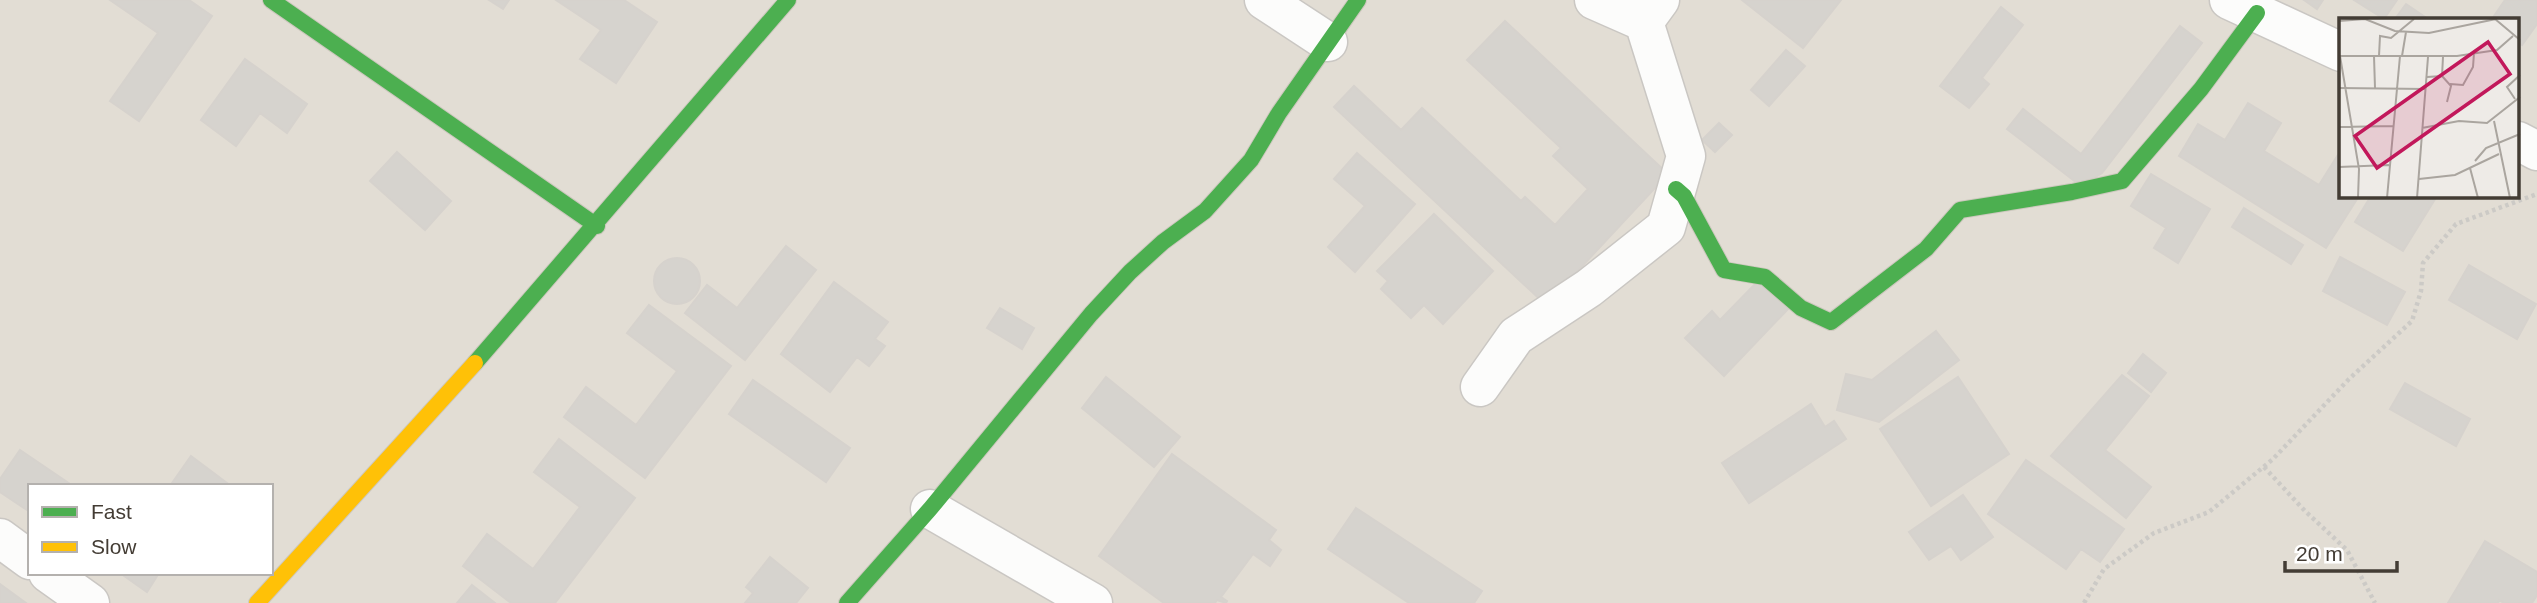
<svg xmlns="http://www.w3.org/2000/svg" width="2537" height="603" viewBox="0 0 2537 603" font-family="Arial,sans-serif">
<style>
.residential{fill:#e2ddd4;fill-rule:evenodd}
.building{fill:#d6d3ce;stroke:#d6d2cd;stroke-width:2}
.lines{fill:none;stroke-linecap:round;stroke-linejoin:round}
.street-casing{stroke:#cac7c3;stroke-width:41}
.fast-casing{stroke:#cdc8be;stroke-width:18}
.slow-casing{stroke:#cdc8be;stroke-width:18}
.path{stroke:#cccac6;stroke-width:4.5;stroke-dasharray:3.5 3.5;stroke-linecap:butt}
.street{stroke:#fcfcfb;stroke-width:38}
.fast{stroke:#4caf50;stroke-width:16}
.slow{stroke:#ffc107;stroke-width:16}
.inset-road{fill:none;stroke:#aaa59f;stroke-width:2}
.view{fill:#c2185b;fill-opacity:0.15;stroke:#c2185b;stroke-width:3.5}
.inset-edge{fill:none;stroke:#433c34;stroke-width:3.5}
</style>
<rect width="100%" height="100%" fill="#eeebe7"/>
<!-- residential -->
<path class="residential" d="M0,0H2537V603H0ZM2341,19H2518V196H2341ZM30,486H271V573H30Z"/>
<!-- building -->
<path class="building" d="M110,0H189L212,16L139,121L110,101L158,33Z
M489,0H509L503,9Z
M556,0H624L657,22L616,83L580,59L601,30Z
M1742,0H1841L1803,48Z
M2304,0H2323L2317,9Z
M2354,0H2397L2384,19Z
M2505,0H2537V24L2522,45L2518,42V19H2492Z
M2406,4L2428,19H2395Z
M2001,7L2023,25L1982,78L1989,84L1969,108L1940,86Z
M1505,21L1668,174L1546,305L1334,107L1354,86L1401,130L1422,108L1521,201L1525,197L1555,225L1588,189L1553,156L1561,148L1467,60Z
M2180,26L2202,43L2102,173L2081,186L2007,129L2023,109L2081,154Z
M1786,50L1805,66L1769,106L1751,90Z
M245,59L307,104L287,133L260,113L236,146L201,120Z
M2248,103L2281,123L2264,151L2319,185L2341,150V196H2359L2326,248L2179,156L2198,124L2225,140Z
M1719,123L1732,135L1715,152L1702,140Z
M397,152L451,201L425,230L370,181Z
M1357,153L1415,204L1355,272L1328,247L1365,206L1334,179Z
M2151,174L2210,209L2178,263L2154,248L2166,228L2131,206Z
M2371,196H2437L2403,251L2355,222Z
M2244,208L2303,245L2291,264L2232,227Z
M1434,214L1493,271L1443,324L1424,305L1411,318L1381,289L1388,281L1377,271Z
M786,246L816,270L745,360L685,313L707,285L737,308Z
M2340,257L2405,292L2387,325L2323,291Z
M654 281a23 23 0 1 1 46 0a23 23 0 1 1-46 0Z
M2469,265L2536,304L2517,339L2449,300Z
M1760,279L1789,308L1724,376L1685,338L1712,311L1720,320Z
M834,282L888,322L875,339L885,346L869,366L857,357L830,392L781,354Z
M649,305L731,366L645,478L564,417L586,387L636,425L677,371L627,333Z
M1000,308L1034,328L1022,349L987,328Z
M1936,331L1959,360L1879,422L1837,410L1846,374L1872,380Z
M2143,354L2166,373L2151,392L2128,373Z
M2122,375L2149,396L2105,450L2151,487L2126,518L2051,456Z
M1106,377L1180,437L1154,467L1082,408Z
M1958,377L2009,454L1931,506L1880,429Z
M753,380L850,448L826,482L729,414Z
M2405,383L2470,419L2456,446L2390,409Z
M1811,404L1825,427L1834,421L1846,439L1749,503L1722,463Z
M559,439L635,498L555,603H511L463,566L487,534L533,569L580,507L534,472Z
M20,450L73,486H30V512L0,492V479Z
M1172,454L1276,530L1269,540L1281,550L1270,566L1253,554L1221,597L1227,601L1226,603L1217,600L1215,603H1164L1099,556Z
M191,456L231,486H170Z
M2026,460L2124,529L2100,562L2081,549L2066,569L1988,514Z
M1963,495L1993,537L1961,560L1951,546L1929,560L1909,532Z
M1356,508L1482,591L1474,603H1409L1328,549Z
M2485,541L2537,572V595L2532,603H2504L2499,600L2498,603H2448Z
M770,557L808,588L796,603H745L753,593L746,587Z
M120,573H159L147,592Z
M0,584L26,603H0Z
M472,585L495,603H457Z"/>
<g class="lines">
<!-- street casing -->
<g class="street-casing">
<path id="street" d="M1264,0L1328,42
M1594,0L1644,22L1660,0
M2229,0L2341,52
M2518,141L2537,151
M1480,387L1516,336L1589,288L1666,227L1686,156L1644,22
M930,509L1093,603
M0,538L30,560
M48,573L90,603"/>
</g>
<!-- fast casing -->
<g class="fast-casing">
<path id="fast" d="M271,0L597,226
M1676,189L1684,196L1724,270L1765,277L1801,308L1831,322L1926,249L1960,210L2072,192L2122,181L2201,89L2257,13
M475,363L788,0
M847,603L930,509L1091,314L1130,272L1163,242L1205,211L1251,160L1279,113L1358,0"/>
</g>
<!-- slow casing -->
<g class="slow-casing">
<path id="slow" d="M257,603L475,363"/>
</g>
<!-- path -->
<path class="path" d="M2264,467L2305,511L2347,550L2375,603
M2084,603L2104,569L2154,533L2209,512L2273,459L2349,379L2412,321L2421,291L2423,263L2456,224L2537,194"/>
<!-- street -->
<use href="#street" class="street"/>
<!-- fast -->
<use href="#fast" class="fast"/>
<!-- slow -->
<use href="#slow" class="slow"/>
</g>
<!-- overview -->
<g transform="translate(2339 18)">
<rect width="180" height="180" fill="#eeebe7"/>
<path class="inset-road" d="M156,1L181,22M0,3L26,1L56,13L90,15L157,1M0,38H118L158,32L174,18M1,38L20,151L19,180M35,38L36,70M40,38L41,18L52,20L75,1M63,38L67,14M103,58L112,68L108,84M88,59L103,58L104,39M111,66L124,67L134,49L135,35M0,70L87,71M176,81L168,69L181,57M155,103L171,180M0,109L55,108M83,110L120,103L148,105L181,79M136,143L147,130L181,116M0,149L50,147M131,150L139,180M80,161L116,157L160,136M48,180L61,38M78,180L89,39"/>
<path class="view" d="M149,24L171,56L38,150L16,118Z"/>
<rect width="180" height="180" class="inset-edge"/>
</g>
<!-- legend -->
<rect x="28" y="484" width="245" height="91" fill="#ffffff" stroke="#b4b1ae" stroke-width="2"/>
<rect x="42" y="507" width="35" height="10" fill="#4caf50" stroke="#b4b1ae" stroke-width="2"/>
<text x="91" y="519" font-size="21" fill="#433c34">Fast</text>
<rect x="42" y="542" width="35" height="10" fill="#ffc107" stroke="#b4b1ae" stroke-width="2"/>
<text x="91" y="554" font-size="21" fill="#433c34">Slow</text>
<!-- scale -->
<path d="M2285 561v10h112v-10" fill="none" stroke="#433c34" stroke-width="3.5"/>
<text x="2296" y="561" font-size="21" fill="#433c34" stroke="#ffffff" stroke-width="5" paint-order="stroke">20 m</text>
</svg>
